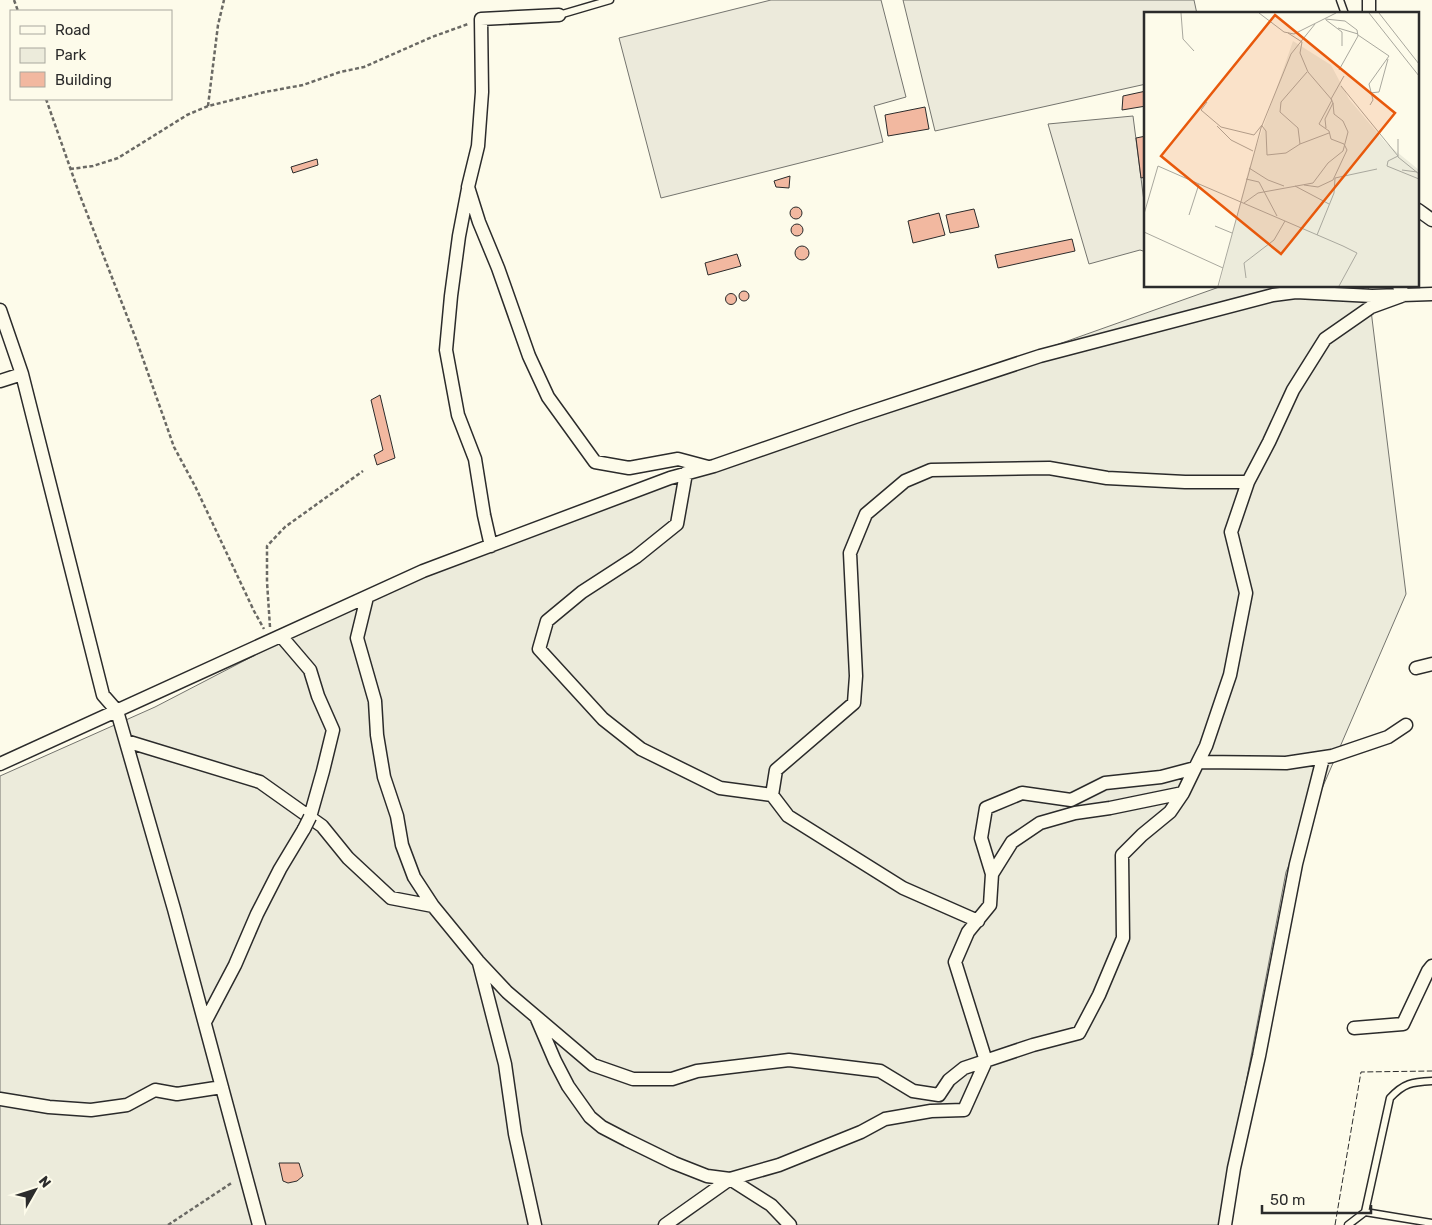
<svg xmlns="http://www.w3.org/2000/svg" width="1432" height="1225" viewBox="0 0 1432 1225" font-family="Rubik,sans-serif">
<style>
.green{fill:#ecebdb;stroke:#74746e}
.parking{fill:#eceadb;stroke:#74746e}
.building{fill:#f2b8a0;stroke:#2b2b2b}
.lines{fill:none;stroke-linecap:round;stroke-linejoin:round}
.service-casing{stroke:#2b2b2b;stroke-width:9}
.minor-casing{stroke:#2b2b2b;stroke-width:15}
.path{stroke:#6a6964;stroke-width:2.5;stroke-dasharray:4 2.5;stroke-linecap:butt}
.service{stroke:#fdfbea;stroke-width:6}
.minor{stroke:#fdfbea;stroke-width:12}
.minor-bridge-casing{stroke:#2b2b2b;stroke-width:15;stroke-linecap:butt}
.minor-bridge{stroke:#fdfbea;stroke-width:12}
.fence{stroke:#2b2b2b;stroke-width:1;stroke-dasharray:6 2.5;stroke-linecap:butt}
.inset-road{fill:none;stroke:#a9a89e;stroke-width:1}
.view{fill:#e8590c;fill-opacity:0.15;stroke:#e8590c;stroke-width:2.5}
.inset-edge{fill:none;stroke:#2b2b2b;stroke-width:2.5}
</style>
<rect width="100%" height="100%" fill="#fdfbea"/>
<!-- green -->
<path class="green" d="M1222,286H1368L1406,594L1286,872L1219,1225H0V776L155,707L367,597L623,499Z"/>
<!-- parking -->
<path class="parking" d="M771,0H881L906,97L874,106L883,142L661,198L619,38Z
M903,0H1194L1197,14H1146V84L935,131Z
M1133,116L1146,217V252L1140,250L1089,264L1048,124Z"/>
<!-- building -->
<path class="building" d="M1146,91V106L1122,110L1123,96Z
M925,107L929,129L888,136L885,115Z
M1146,136V177L1141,178L1136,138Z
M317,159L318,165L293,173L291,167Z
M790,176L789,188L776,187L774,181Z
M790 213a6 6 0 1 1 12 0a6 6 0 1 1-12 0Z
M974,209L979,227L950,233L946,215Z
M939,213L945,235L913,243L908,221Z
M791 230a6 6 0 1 1 12 0a6 6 0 1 1-12 0Z
M1072,239L1075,251L998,268L995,255Z
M795 253a7 7 0 1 1 14 0a7 7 0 1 1-14 0Z
M737,254L741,266L708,275L705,263Z
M739 296a5 5 0 1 1 10 0a5 5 0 1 1-10 0Z
M725.5 299a5.5 5.5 0 1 1 11 0a5.5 5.5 0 1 1-11 0Z
M380,395L395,458L377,465L374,455L383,450L371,400Z
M279,1163H299L303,1176L297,1181L288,1183L283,1181Z"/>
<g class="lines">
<!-- service casing -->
<g class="service-casing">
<path id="service" d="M1340,0L1345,14
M559,15L610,0
M1365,1212L1390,1098C1404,1083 1412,1082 1432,1081
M1348,1225L1365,1212L1432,1223"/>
</g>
<!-- minor casing -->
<g class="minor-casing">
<path id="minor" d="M1369,0V14
M559,15L481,19L482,92L478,146L468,187L479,222L498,268L529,356L548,397L595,462L629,468L678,459L708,467
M468,189L459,236L451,296L446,350L458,415L475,459L484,515L491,546
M1418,210L1432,220
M0,310L22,374
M0,381L22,374L103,695L117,711L174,909L259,1225
M686,473L677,524L636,557L582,592L547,621L539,649L603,719L641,749L720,788L772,795
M367,597L357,638L375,701L377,735L384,777L397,816L402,845L414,877L433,906
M281,636L310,670L318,696L333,730L323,771L310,817
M1416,668L1432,664
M126,741L260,782L322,826L348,858L391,898L433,906L478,961L507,992L593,1065L633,1079H672L697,1071L789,1060L880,1071L913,1091L939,1095L949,1080L964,1068L1033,1045L1079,1033L1099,995L1123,938L1122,855L1142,835L1170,812L1183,793
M0,764L423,571L670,478L714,466L855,417L1040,356L1273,295L1296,292L1372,296L1432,294
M992,874L1012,842L1040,823L1075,813L1110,808L1183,793L1198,762L1286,763L1332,756L1388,737L1406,725
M978,921L903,888L788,816L772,795L776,770L854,703L856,676L850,553L866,514L905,481L931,470L1049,468L1107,478L1185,482H1248
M479,963L505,1064L515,1134L535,1225
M537,1019L555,1061L568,1086L590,1117L602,1127L627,1140L674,1163L707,1176L730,1179L779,1165L861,1132L885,1119L931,1111L964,1110L986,1061L955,962L968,932L990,905L992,874L981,838L986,808L1022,793L1071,800L1105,783L1161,777L1195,768L1206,746L1230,675L1246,593L1231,532L1248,482L1269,442L1293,390L1325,339L1371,307L1404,295L1399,286
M205,1022L235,965L257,914L280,869L304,829
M1354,1028L1403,1024L1428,971L1432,966
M0,1099L49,1107L91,1110L127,1105L155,1090L177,1094L222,1087
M665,1225L730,1179L771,1205L790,1225
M1225,1225L1234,1168L1259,1056L1296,864L1323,758"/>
</g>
<!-- path -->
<path class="path" d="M14,0L18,11
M46,99L79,193L136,339L174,447L195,486L254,611L264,629
M208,106L218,25L224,0
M70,169L93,166L118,158L187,115L208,106L265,92L303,85L340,72L364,67L432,37L468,24
M270,627L267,582V546L285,527L363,471
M168,1225L233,1182"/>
<!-- service -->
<use href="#service" class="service"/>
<!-- minor -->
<use href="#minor" class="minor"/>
<!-- minor-bridge casing -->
<g class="minor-bridge-casing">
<path id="minor-bridge" d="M304,829L310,817"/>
</g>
<!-- minor-bridge -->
<use href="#minor-bridge" class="minor-bridge"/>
<!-- fence -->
<path class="fence" d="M1335,1225L1361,1072L1432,1071"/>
</g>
<!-- overview -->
<g transform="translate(1144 12)">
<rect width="275" height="275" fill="#fdfbea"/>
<path d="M149,29L187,53L205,87L242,131L275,158V274H75L105,156Z" fill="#ecebdb"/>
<path class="inset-road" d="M37,1L39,27L50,39M115,1L140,20L150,22L192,1M225,1L275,64M235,1L275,52M181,7L201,9L213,18L214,24L195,58M182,8L198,20V34M194,16L214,22M144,21L158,30L156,41L164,60L188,88L175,112L185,119L187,127L200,132L203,138L189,168L174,175L160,173M214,23L245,44L225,72L229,88L226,93M163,60L137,90L136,100L154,116L156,132L185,121M197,74L254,144L244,149L243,154L275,167M226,81L235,80L244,47M63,90L57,98L77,115L110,123L118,113M73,114L87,128L109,139M118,114L122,119L123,143L142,141L156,132M182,116L181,107L189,91L187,87L200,64M254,127V145L275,162M105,156L124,168L140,174M258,158L273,160M102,167L115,170L133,204M151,174L185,192M100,191L114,181L169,171L184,151L199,139L204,120L199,109L190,102L189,91M0,202L14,154L55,172M45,203L55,172L199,234L213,241L195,274M71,214L88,221M0,220L79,256M173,223L190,181L191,166L233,157M102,266L100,251L130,228L141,209M74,274L117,116L147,42L171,12"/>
<path class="view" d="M131,3L251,101L137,242L17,144Z"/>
<rect width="275" height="275" class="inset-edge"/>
</g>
<!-- legend -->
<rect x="10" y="10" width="162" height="90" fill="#fdfbea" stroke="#a9a89e"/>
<rect x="20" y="26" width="25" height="8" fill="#fdfbea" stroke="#a9a89e"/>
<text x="55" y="35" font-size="15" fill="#2b2b2b">Road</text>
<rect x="20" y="48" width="25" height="15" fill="#ecebdb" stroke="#a9a89e"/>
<text x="55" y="60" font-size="15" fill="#2b2b2b">Park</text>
<rect x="20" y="72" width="25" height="15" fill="#f2b8a0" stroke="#a9a89e"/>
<text x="55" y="85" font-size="15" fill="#2b2b2b">Building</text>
<!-- north arrow -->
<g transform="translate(35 1190) rotate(51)" stroke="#fdfbea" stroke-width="4" paint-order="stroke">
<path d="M0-4L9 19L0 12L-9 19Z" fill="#2b2b2b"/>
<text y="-8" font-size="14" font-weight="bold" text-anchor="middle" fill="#2b2b2b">N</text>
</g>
<!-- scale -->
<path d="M1262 1205v8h109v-8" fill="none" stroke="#2b2b2b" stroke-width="2.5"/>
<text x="1270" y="1205" font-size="15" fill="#2b2b2b" stroke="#fdfbea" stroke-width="4" paint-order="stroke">50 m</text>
</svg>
